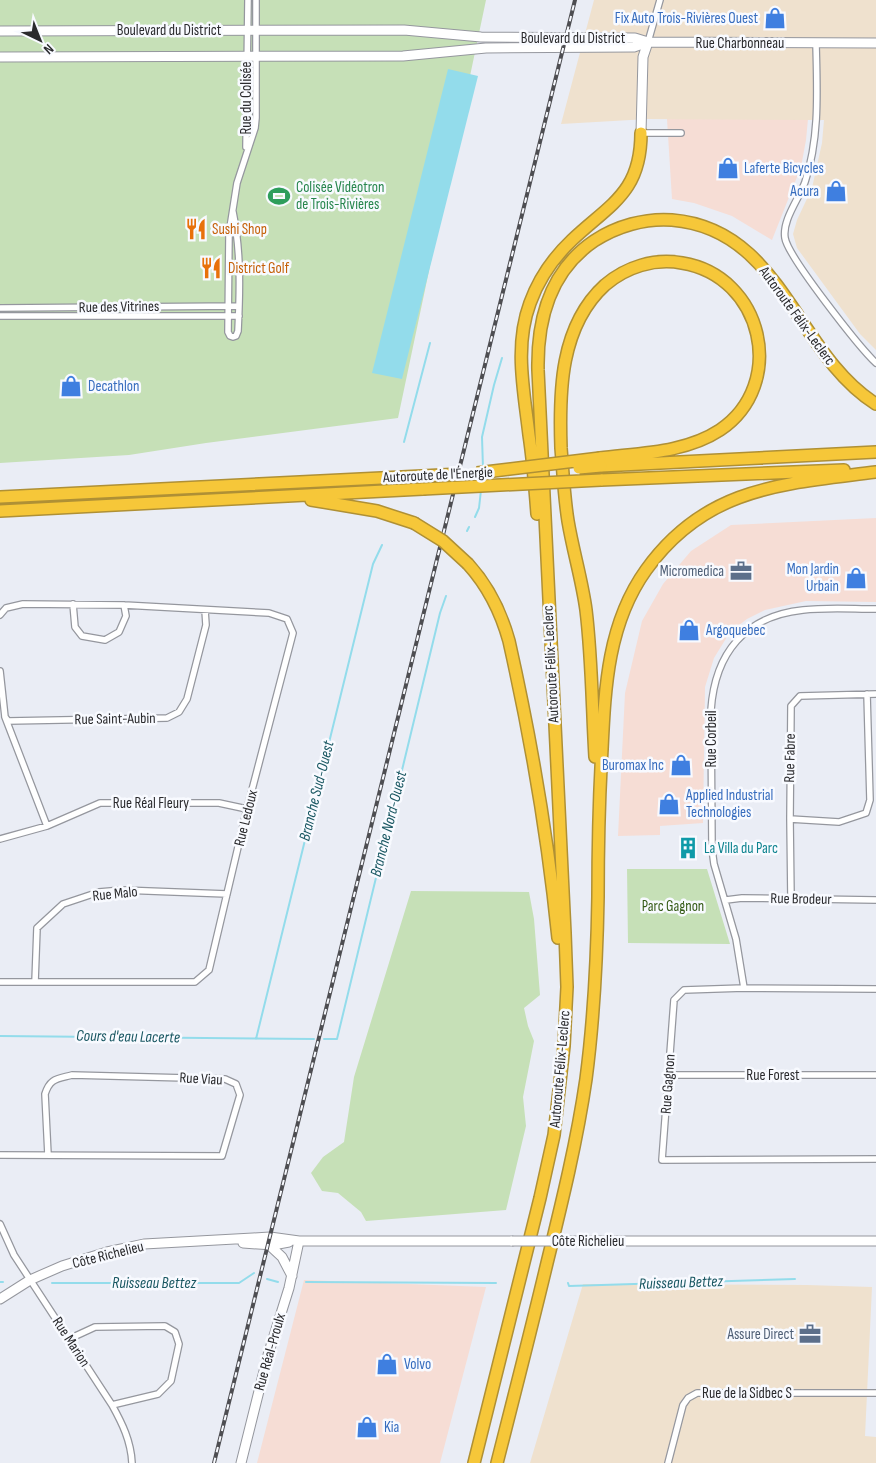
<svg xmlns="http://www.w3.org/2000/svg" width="876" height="1463" viewBox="0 0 876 1463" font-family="'Sofia Sans Condensed',sans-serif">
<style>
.commercial{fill:#f6ddd5}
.industrial{fill:#efe1ce}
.green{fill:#c6e0b7}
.water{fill:#93dceb}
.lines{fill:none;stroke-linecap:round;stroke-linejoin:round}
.stream{stroke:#93dceb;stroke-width:2}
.street-casing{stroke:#95979e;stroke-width:8}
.secondary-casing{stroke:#95979e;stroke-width:11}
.highway-casing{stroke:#af9035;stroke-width:14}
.street{stroke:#fff;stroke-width:5.5}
.secondary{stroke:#fff;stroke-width:9}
.highway{stroke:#f6c739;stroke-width:11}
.rail-casing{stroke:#4e4e52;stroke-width:4}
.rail{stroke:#f8faff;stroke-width:2;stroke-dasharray:5.5;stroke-linecap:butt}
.secondary-bridge-casing{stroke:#95979e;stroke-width:11;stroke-linecap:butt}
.highway-bridge-casing{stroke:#af9035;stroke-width:14;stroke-linecap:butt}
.secondary-bridge{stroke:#fff;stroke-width:9}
.highway-bridge{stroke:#f6c739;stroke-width:11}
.labels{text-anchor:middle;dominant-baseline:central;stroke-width:5;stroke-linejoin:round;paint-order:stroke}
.shop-label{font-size:15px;fill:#366cbe;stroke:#f8faff;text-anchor:start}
.street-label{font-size:15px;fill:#2a2a2d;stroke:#f8faff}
.leisure-label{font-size:15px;fill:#27864d;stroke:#f8faff;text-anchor:start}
.food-label{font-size:15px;fill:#c56008;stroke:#f8faff;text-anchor:start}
.service-label{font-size:15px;fill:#4e5e75;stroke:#f8faff;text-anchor:end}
.culture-label{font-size:15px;fill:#0d838f;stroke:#f8faff;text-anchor:start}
.park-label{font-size:15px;fill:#345a15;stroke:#f8faff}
.water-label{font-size:16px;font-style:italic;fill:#195762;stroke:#f8faff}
</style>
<rect width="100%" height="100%" fill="#eaedf5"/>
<!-- commercial -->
<path class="commercial" d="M667,119H808L806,140L801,167L772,240L732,216L694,203L672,199Z
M876,518V602L806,601L765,610L747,619L730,632L714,658L705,687L703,823L660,826V835L618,836L625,693L642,621L663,584L691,551L731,525Z
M304,1280L486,1287L440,1463H257Z"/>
<!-- industrial -->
<path class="industrial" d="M594,0H876V350L860,334L797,248L793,234L797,220L812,188L822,143L824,120L648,119L561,124Z
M583,1284L807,1285L872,1287L865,1436L876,1437V1463H530Z"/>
<!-- green -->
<path class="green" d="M0,0H486L398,418L206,443L129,455L0,463Z
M627,869H707L730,944L628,943Z
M411,891L529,892L534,919L540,995L524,1008L528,1026L534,1041L523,1097L526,1126L506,1210L366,1221L361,1212L338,1193L322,1191L311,1173L323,1157L344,1142L354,1077Z"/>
<!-- water -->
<path class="water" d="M448,69L478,76L402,379L372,373Z"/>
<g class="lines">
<!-- stream -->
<path class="stream" d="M404,442L430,343
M483,468L482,437L494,385L502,358
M475,517L479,508L481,490
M467,531L469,527
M0,1036L314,1039
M256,1039L373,564L382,545
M324,1039H337L440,613L446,596
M267,1279L278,1282
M0,1282H3
M306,1282L496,1283
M52,1283H239L254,1273
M568,1283L569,1286L795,1279"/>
<!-- street casing -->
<g class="street-casing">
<path id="street" d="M648,42L660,0
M816,43C817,89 820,137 805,182C799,199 782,220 785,238C788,257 860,348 876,363
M641,133H681
M246,147L248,0
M233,212C241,251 240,291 238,331L236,336L233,337L230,336L228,332L229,234L237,183L255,128L256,118V0
M0,308L239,306
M0,316H239
M73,604L75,627L82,636L105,640L119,632L126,616L124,605
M0,615L6,608L23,604L124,605L269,613L287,619L293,633L247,809L209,970L195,982H0
M0,671L5,717L47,826
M5,717L8,721L167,718L179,712L187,699L206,625L205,610
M790,819L839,822L866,813L870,800L867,694
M0,839L47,826L100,803H219L247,809
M791,899L790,819L791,706L800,696L876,694
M726,900L742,898L876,900
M35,982L37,928L63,904L99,892L122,890L227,894
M744,988L736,939L714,864L712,849L711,710C715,653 745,616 803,610C827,607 852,609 876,609
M876,989L744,988L684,990L674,1000L662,1160L876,1159
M670,1075H876
M0,1155L222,1156L240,1095L236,1084L225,1079L72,1075C57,1079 50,1078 45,1094L48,1155
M0,1224L14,1255L112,1405C122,1423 131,1441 132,1463
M69,1339L95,1327L165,1326L175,1332L179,1344L171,1381L158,1394L112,1405
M668,1463L683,1405L688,1398L697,1393H876"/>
</g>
<!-- secondary casing -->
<g class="secondary-casing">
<path id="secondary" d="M0,31L404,30L481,37L635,38L648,42L876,43
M0,57L403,56L486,48L634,47L648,42
M641,133L643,57L648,42
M570,1241H876
M243,1243L273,1245L289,1242
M268,1244L282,1257L292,1276
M0,1299L30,1280L62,1266L107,1252L126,1248L144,1244L253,1238L270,1237L299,1241H512
M241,1463L268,1355L289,1288L299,1241"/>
</g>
<!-- highway casing -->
<g class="highway-casing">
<path id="highway" d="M601,466L876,452
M601,480L844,470
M0,497L422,476
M311,500L377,511L414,523
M0,511L423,489
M537,514C535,488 533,461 529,435C524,391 514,346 530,303C539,278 553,258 572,240C610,204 641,193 641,133
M468,564C488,586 501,612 509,641C531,739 548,838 558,938
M595,757C592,708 592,659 586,610C582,580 573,551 568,521C564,496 563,472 561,448C559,391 560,326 605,285C626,267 654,258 682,263C763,276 788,384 720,430C685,453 640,453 600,458
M474,1463L540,1198L554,1135L564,1046L567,987L565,933L538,370C537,320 550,271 594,241C617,226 645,218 672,220C782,229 795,353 876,404
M497,1463C514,1396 531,1330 547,1263C562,1202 577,1141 586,1079C594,1018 597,957 598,897C598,847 599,799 602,749C605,686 608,623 646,570C706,486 784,484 876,472"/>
</g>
<!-- street -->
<use href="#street" class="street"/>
<!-- secondary -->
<use href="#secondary" class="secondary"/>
<!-- highway -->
<use href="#highway" class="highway"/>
<!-- rail casing -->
<g class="rail-casing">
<path id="rail" d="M214,1463L575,0"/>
</g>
<!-- rail -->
<use href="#rail" class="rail"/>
<!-- secondary-bridge casing -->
<g class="secondary-bridge-casing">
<path id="secondary-bridge" d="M512,1241H570"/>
</g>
<!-- highway-bridge casing -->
<g class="highway-bridge-casing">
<path id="highway-bridge" d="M579,468L601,466
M477,473L600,458
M422,476L460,474
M423,489L601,480
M414,523L443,541L468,564"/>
</g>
<!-- secondary-bridge -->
<use href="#secondary-bridge" class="secondary-bridge"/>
<!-- highway-bridge -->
<use href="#highway-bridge" class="highway-bridge"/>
</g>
<!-- icons -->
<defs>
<g id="shop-bare" transform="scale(1.725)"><path d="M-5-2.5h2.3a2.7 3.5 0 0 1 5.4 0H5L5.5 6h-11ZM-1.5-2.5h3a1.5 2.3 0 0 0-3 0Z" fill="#3f7fe0" stroke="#f8faff" stroke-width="2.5" paint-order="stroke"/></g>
<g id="stadium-bare" transform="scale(1.725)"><path d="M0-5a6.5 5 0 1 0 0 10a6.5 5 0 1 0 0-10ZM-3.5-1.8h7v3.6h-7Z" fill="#2e9e5b" stroke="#f8faff" stroke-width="2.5" paint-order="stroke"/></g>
<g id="restaurant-bare" transform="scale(1.725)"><path d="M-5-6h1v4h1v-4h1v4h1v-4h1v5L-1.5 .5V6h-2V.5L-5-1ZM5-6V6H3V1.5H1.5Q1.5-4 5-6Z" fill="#e8710a" stroke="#f8faff" stroke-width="2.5" paint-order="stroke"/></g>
<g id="office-bare" transform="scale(1.725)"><path d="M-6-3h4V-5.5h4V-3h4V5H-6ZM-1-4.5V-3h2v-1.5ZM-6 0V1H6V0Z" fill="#5c6f8a" stroke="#f8faff" stroke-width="2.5" paint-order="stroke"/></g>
<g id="building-bare" transform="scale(1.725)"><path d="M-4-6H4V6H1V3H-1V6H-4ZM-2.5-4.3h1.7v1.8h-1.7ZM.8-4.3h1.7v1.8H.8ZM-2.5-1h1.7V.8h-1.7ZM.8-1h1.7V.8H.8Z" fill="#0f9aa8" stroke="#f8faff" stroke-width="2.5" paint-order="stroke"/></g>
</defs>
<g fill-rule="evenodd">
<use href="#shop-bare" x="775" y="18"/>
<use href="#shop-bare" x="728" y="168"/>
<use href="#shop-bare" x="836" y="191"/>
<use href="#stadium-bare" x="279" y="196"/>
<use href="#restaurant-bare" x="196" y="229"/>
<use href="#restaurant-bare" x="211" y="268"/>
<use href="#shop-bare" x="71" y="386"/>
<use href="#office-bare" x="741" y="571"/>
<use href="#shop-bare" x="856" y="578"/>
<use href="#shop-bare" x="689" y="630"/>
<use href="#shop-bare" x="681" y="765"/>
<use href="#shop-bare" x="669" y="804"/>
<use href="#building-bare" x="688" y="848"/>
<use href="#office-bare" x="810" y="1334"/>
<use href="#shop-bare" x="387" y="1364"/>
<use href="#shop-bare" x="367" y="1427"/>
</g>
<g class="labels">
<!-- shop labels -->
<g class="shop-label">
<text x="758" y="18" text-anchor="end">Fix Auto Trois-Rivières Ouest</text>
<text x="744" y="168">Laferte Bicycles</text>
<text x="819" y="191" text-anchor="end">Acura</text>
<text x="88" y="386">Decathlon</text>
<text x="839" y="569" text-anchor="end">Mon Jardin<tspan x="839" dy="17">Urbain</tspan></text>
<text x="706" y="630">Argoquebec</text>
<text x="664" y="765" text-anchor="end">Buromax Inc</text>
<text x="686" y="795">Applied Industrial<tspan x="686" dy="17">Technologies</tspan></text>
<text x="404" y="1364">Volvo</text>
<text x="384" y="1427">Kia</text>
</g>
<!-- street labels -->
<g class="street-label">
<text x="169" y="30">Boulevard du District</text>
<text x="573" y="38">Boulevard du District</text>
<text x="740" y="43">Rue Charbonneau</text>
<text transform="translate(246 98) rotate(-90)">Rue du Colisée</text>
<text transform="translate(119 307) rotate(-1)">Rue des Vitrines</text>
<text transform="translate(797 316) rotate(54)">Autoroute Félix-Leclerc</text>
<text transform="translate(438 475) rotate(-3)">Autoroute de l'Énergie</text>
<text transform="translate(551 664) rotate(-93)">Autoroute Félix-Leclerc</text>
<text transform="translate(115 719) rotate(-1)">Rue Saint-Aubin</text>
<text transform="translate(711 739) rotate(-90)">Rue Corbeil</text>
<text transform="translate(790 758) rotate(-89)">Rue Fabre</text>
<text x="151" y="803">Rue Réal Fleury</text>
<text transform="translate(246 818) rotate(-76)">Rue Ledoux</text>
<text transform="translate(115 894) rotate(-6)">Rue Malo</text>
<text transform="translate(801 899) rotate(1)">Rue Brodeur</text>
<text transform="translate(560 1069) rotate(-85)">Autoroute Félix-Leclerc</text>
<text x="773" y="1075">Rue Forest</text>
<text transform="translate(201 1079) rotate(3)">Rue Viau</text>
<text transform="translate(668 1084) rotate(-86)">Rue Gagnon</text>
<text x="588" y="1241">Côte Richelieu</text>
<text transform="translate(108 1255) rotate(-14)">Côte Richelieu</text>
<text transform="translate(71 1342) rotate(57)">Rue Marion</text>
<text transform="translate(270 1352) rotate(-74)">Rue Réal-Proulx</text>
<text x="747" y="1393">Rue de la Sidbec S</text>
</g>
<!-- leisure labels -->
<g class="leisure-label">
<text x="296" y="187">Colisée Vidéotron<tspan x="296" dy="17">de Trois-Rivières</tspan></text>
</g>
<!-- food labels -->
<g class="food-label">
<text x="212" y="229">Sushi Shop</text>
<text x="228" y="268">District Golf</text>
</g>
<!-- service labels -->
<g class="service-label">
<text x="724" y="571">Micromedica</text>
<text x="794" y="1334">Assure Direct</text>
</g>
<!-- culture labels -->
<g class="culture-label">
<text x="704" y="848">La Villa du Parc</text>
</g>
<!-- park labels -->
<g class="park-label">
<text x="673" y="906">Parc Gagnon</text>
</g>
<!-- water labels -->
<g class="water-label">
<text transform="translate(317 791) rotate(-76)">Branche Sud-Ouest</text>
<text transform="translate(389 824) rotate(-76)">Branche Nord-Ouest</text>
<text transform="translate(128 1037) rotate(1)">Cours d'eau Lacerte</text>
<text x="154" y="1283">Ruisseau Bettez</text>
<text transform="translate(681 1283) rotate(-2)">Ruisseau Bettez</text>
</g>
</g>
<!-- north arrow -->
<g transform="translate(40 40) rotate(137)" stroke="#f8faff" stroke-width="4" paint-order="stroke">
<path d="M0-4L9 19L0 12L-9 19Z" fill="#2a2a2d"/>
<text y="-8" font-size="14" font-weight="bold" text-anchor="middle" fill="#2a2a2d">N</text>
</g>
</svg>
